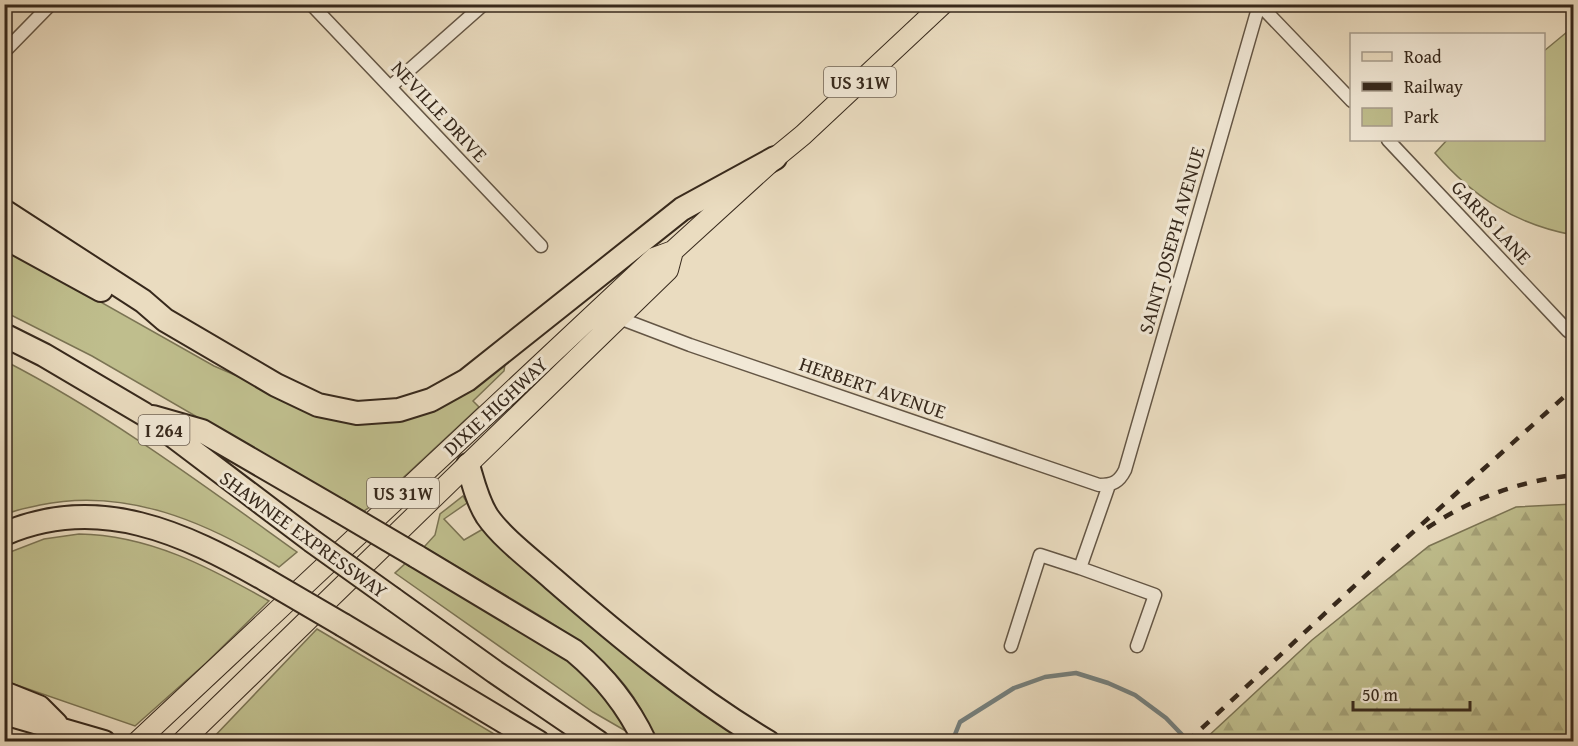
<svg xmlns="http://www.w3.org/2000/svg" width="1578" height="746" viewBox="0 0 1578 746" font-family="'Gentium Book Plus',serif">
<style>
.green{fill:#bfbe8d;stroke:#7b7454;stroke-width:1.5}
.forest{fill:url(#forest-firs);stroke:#7b7454;stroke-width:1.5}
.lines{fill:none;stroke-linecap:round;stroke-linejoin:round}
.stream{stroke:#747f7d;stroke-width:4.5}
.street-casing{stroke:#645645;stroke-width:15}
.primary-casing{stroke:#37291c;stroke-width:22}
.highway-casing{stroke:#37291c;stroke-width:26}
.street{stroke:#f1e8d6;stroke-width:12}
.primary{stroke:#eadcc0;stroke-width:20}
.highway{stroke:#eadcc0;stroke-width:22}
.rail{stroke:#37291c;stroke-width:4.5;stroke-dasharray:10 10;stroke-linecap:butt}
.highway-bridge-casing{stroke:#37291c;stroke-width:26;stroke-linecap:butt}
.highway-bridge{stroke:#eadcc0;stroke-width:22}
.labels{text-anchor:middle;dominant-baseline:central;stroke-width:6;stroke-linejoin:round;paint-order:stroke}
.shield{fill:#f1e8d6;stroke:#6f6254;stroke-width:1.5}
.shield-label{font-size:18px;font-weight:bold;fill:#37291c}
.street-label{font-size:20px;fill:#37291c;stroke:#f1e8d6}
</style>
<defs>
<pattern id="forest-firs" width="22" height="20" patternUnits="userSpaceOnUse" patternTransform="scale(1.5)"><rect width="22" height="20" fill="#bfbe8d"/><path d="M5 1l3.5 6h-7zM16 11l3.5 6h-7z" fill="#a5a379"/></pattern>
</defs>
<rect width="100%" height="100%" fill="#eadcc0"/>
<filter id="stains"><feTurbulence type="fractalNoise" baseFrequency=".00333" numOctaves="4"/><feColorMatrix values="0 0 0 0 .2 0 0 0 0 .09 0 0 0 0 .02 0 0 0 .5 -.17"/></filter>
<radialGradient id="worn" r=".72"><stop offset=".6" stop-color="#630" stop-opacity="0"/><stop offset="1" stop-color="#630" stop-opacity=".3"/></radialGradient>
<!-- green -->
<path class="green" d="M1573,27V235C1515,224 1473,197 1435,153L1447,140H1544V51Z
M5,248L214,366L314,409L395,415L503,364H505L504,371L473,401L479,407L377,502L364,511L336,496L335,497L92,356L5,312Z
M5,361C108,414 202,484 297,552L279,567C207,522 126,487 40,505C28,508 16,509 5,515Z
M463,496L467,503L444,519L464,540L483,529L749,741H654C635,673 573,635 515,601C485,583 454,565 424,547L435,535L440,514Z
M79,534C149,535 209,567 269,601L206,663L135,726L5,681V554L44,539Z
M407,562L573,663L601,692L631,734L593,712L395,573Z
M317,629L506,741H210Z"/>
<!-- forest -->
<path class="forest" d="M1573,504V741H1203L1312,640L1429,546L1516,507Z"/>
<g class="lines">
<!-- stream -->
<path class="stream" d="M952,742L960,722L1014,688L1045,677L1076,673L1108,683L1135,695L1166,718L1189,742"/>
<!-- street casing -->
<g class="street-casing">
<path id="street" d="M311,4L541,246
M1259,4L1352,101
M4,52L51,4
M390,87L484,4
M1388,140L1568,331
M619,318L690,345L1099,485C1113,485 1119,482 1125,470L1259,5
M1080,568L1155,595L1137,646
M1011,646L1040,555L1080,568L1109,485"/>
</g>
<!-- primary casing -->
<g class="primary-casing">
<path id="primary" d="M137,742L654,258L673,251L775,158L803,135L943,4
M182,742L668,270L673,251"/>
</g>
<!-- highway casing -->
<g class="highway-casing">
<path id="highway" d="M4,211L143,301L165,320L276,385L318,405L357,413L399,410L431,400L467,380L682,209L775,158
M4,237L101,290
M4,335L44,355L144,414L312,541
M153,417L202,431L338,510
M468,465C473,482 477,500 487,516C502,538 533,561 553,579C621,638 691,696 768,742
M4,534C98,493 184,533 266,580
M416,556L574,651C604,676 628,706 645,742
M393,599L495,672L598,742
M343,625L538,742
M4,693L39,707L56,724
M4,713L104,742"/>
</g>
<!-- street -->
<use href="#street" class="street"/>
<!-- primary -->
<use href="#primary" class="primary"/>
<!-- highway -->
<use href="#highway" class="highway"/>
<!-- rail -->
<path class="rail" d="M1427,528C1473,498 1519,481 1574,475
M1187,742L1393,550L1574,388"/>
<!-- highway-bridge casing -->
<g class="highway-bridge-casing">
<path id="highway-bridge" d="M338,510L416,556
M312,541L393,599
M266,580L343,625"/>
</g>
<!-- highway-bridge -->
<use href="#highway-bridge" class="highway-bridge"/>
</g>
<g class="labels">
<!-- shield labels -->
<g class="shield">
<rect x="824" y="67" width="72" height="30" rx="4.5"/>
<rect x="138.5" y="415" width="51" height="30" rx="4.5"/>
<rect x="367" y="478" width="72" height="30" rx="4.5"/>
</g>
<g class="shield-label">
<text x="860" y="82">US 31W</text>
<text x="164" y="430">I 264</text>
<text x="403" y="493">US 31W</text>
</g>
<!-- street labels -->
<g class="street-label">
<text transform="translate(440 111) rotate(47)">NEVILLE DRIVE</text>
<text transform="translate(1492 222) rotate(47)">GARRS LANE</text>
<text transform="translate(1171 240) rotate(-74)">SAINT JOSEPH AVENUE</text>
<text transform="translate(873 387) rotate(19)">HERBERT AVENUE</text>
<text transform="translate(495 406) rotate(-43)">DIXIE HIGHWAY</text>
<text transform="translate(304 534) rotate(36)">SHAWNEE EXPRESSWAY</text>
</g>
</g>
<!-- margin -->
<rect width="1578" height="746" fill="none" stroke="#eadcc0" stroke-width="24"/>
<rect x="6" y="6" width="1566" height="734" fill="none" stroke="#37291c" stroke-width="3"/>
<rect x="12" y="12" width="1554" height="722" fill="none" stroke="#37291c" stroke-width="1.5"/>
<!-- legend -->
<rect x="1350" y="33" width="195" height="108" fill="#f1e8d6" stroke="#a79c8c" stroke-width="1.5"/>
<rect x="1362" y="52" width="30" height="9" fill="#eadcc0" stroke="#a79c8c" stroke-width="1.5"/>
<text x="1404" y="63" font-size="18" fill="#37291c">Road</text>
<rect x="1362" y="82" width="30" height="9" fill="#37291c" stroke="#a79c8c" stroke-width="1.5"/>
<text x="1404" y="93" font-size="18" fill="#37291c">Railway</text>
<rect x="1362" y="108" width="30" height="18" fill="#bfbe8d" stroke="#a79c8c" stroke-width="1.5"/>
<text x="1404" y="123" font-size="18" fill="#37291c">Park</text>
<!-- scale -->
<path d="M1353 701v9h117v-9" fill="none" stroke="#37291c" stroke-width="3"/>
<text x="1362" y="701" font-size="18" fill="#37291c" stroke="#f1e8d6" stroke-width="4.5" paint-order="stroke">50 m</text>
<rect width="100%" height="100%" filter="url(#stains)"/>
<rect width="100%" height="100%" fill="url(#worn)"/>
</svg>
